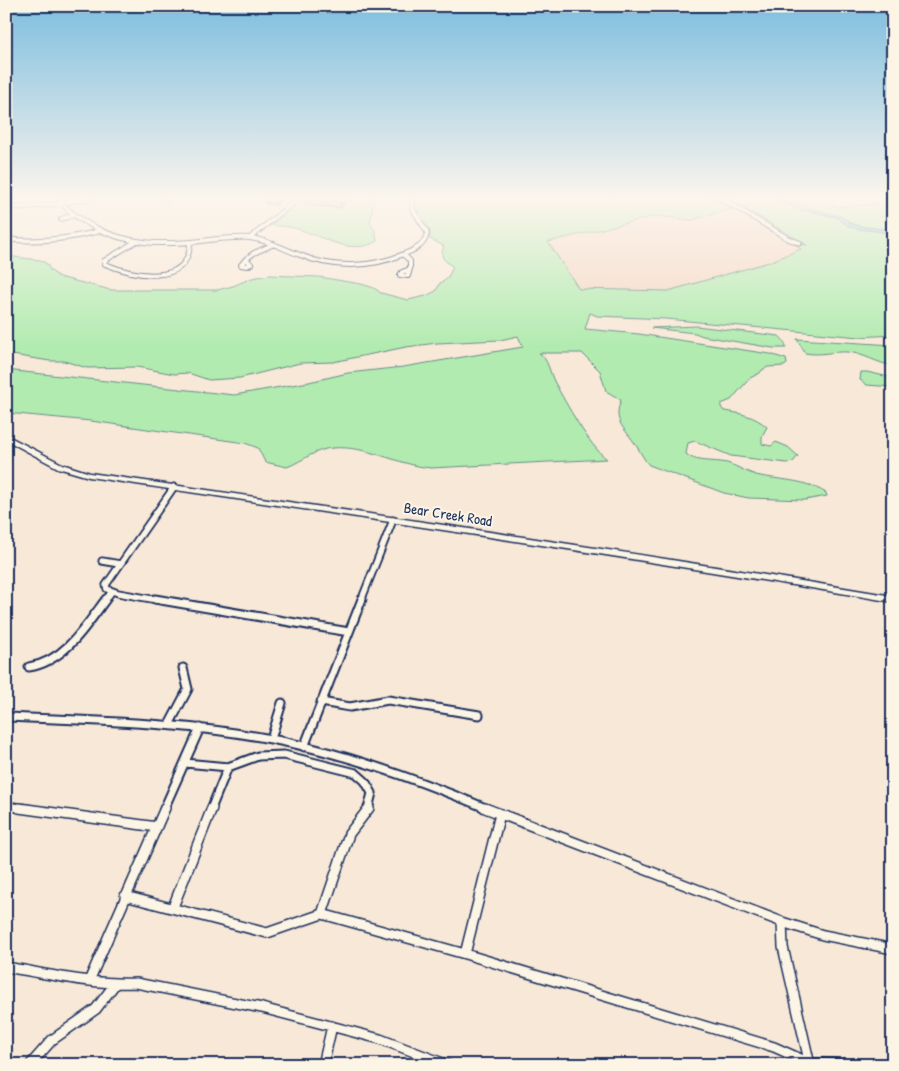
<svg xmlns="http://www.w3.org/2000/svg" width="899" height="1071" viewBox="0 0 899 1071" font-family="'Patrick Hand',sans-serif">
<style>
.built{fill:#f4d8c6}
.green{fill:#b1ebb0;stroke:#668d87}
.water{fill:#7ccdd1;stroke:#558ea3}
.lines{fill:none;stroke-linecap:round;stroke-linejoin:round}
.street-far3-casing{stroke:#1b2f5e;stroke-width:6}
.street-far2-casing{stroke:#1b2f5e;stroke-width:9}
.street-far1-casing{stroke:#1b2f5e;stroke-width:11}
.street-casing{stroke:#1b2f5e;stroke-width:12}
.secondary-casing{stroke:#1b2f5e;stroke-width:3}
.street-far3{stroke:#fcf5e5;stroke-width:4}
.street-far2{stroke:#fcf5e5;stroke-width:5.5}
.street-far1{stroke:#fcf5e5;stroke-width:7}
.street{stroke:#fcf5e5;stroke-width:9}
.secondary{fill:#fcf5e5;fill-rule:evenodd}
.wall{fill:#c99b87;stroke:#1b2f5e}
.shaded-wall{fill:#a47e6e;stroke:#1b2f5e}
.building{fill:#eab49d;stroke:#1b2f5e}
.labels{text-anchor:middle;dominant-baseline:central;stroke-width:4;stroke-linejoin:round;paint-order:stroke}
.street-label{font-size:15px;fill:#1b2f5e;stroke:#fcf5e5}
</style>
<rect width="100%" height="100%" fill="#f8e8d7"/>
<filter id="ink" filterUnits="userSpaceOnUse"><feTurbulence type="fractalNoise" baseFrequency=".02" numOctaves="2"/><feDisplacementMap in="SourceGraphic" scale="10" xChannelSelector="R" yChannelSelector="G"/><feConvolveMatrix kernelMatrix="1 2 1 2 8 2 1 2 1" color-interpolation-filters="sRGB"/></filter>
<g filter="url(#ink)">
<!-- built -->
<path class="built" d="M732,209L802,248L769,262L668,291L579,289L548,242L656,216L692,220Z"/>
<!-- green -->
<path class="green" d="M301,198H374L370,223L375,230L377,241C349,258 317,232 290,227C283,226 276,226 270,225Z
M416,198H714L732,209L692,220L656,216L548,242L579,289L668,291L769,262L801,249L795,244L807,245L727,198H774L800,209L836,217L858,229L893,233V335L859,337L666,319L597,316L590,313L585,329L639,334L770,354L786,359L787,364L784,366L768,367L762,370L760,373L750,378L731,400L721,404V407L724,411C740,413 755,416 767,427L762,436V444L771,446L776,442L788,447L798,456L793,462L787,463L731,456L695,441L688,443L686,454C696,463 714,460 727,463C737,466 746,472 756,475C782,481 801,478 826,493L827,496L805,500L749,498L724,493L649,465C643,458 641,453 636,445C625,428 612,422 621,400L606,391L600,371L582,353H539C549,360 549,372 555,383C566,403 589,446 607,459L431,468C398,465 366,445 333,448C315,449 303,461 287,467L265,462L258,448L245,443L91,421L6,413V370L234,395L309,382L348,373L403,367L523,347L518,336L500,340L437,343L406,347L333,362L300,363L240,378L209,380L188,373L174,374L137,367L87,368L64,361H50L6,354V256L40,260L47,264L50,270L59,277L111,290H217L233,286L252,278L269,275L319,277L361,284L374,288L381,293L408,300L426,296L436,291L440,283L447,279L453,267C444,259 439,259 444,246L430,239V232L413,209Z
M779,198H807L838,207L876,204L870,199L893,198V206L891,207L893,209V230L864,227L852,224L846,219L804,208Z
M696,326L779,336C782,338 786,344 786,348H773L703,336L695,333L651,328Z
M797,339L893,345V366C877,363 864,354 848,352C833,351 821,356 805,353Z
M861,372H867L893,378V387L867,385L860,380Z"/>
<!-- water -->
<path class="water" d="M774,198L842,217L852,224L864,227L893,230V233L858,229L848,226L836,217L795,208Z"/>
<g class="lines">
<!-- street-far3 casing -->
<g class="street-far3-casing">
<path id="street-far3" d="M59,198C67,212 80,219 94,227C128,245 163,245 201,241C217,239 234,237 250,238C268,240 284,249 300,255C333,269 371,268 404,254C415,250 426,245 427,232L412,208L414,198
M162,198L167,199
M720,198L789,239L800,243
M6,208L49,205L91,198
M61,219L74,215
M250,238L299,198
M6,239C38,243 69,239 100,231
M135,242L104,261L105,264C132,275 189,288 190,243
M404,255L410,261V269
M246,259L251,264L247,266L241,265Z
M246,259L254,253L274,244
M410,269L408,276L400,275L402,272Z"/>
</g>
<!-- street-far2 casing -->
<g class="street-far2-casing">
<path id="street-far2" d="M102,561L120,564
M105,601L112,591
M163,601L118,593L107,589L106,585L174,487
M361,601L393,520"/>
</g>
<!-- street-far1 casing -->
<g class="street-far1-casing">
<path id="street-far1" d="M155,599L349,632
M29,667C64,662 86,626 106,599
M321,702L350,707L388,700L479,715
M6,717C94,721 184,722 271,739C345,753 419,780 488,809
M169,725L188,689L183,668
M271,739L282,703
M304,747L362,599
M185,763L228,767L258,756L284,755L356,773L365,781L372,793L368,809
M6,806L28,809
M164,809L200,728
M211,809L228,767"/>
</g>
<!-- street casing -->
<g class="street-casing">
<path id="street" d="M19,808L157,827
M485,808L782,922L823,935L893,949
M125,896L267,933L322,914L465,954L774,1047L810,1063L867,1065
M173,907L212,808
M322,914L349,834L369,808
M782,922L783,947L810,1065
M465,954L500,814
M6,967C49,974 92,985 136,983L262,1008L380,1039L448,1065
M89,981L165,808
M30,1065L52,1040L96,1009L115,984
M323,1065L332,1026"/>
</g>
<!-- secondary casing -->
<g class="secondary-casing">
<path id="secondary" d="M6,435L62,464L90,473C358,512 626,551 893,596V602C625,556 357,517 89,477L58,468L6,440Z"/>
</g>
<!-- street-far3 -->
<use href="#street-far3" class="street-far3"/>
<!-- street-far2 -->
<use href="#street-far2" class="street-far2"/>
<!-- street-far1 -->
<use href="#street-far1" class="street-far1"/>
<!-- street -->
<use href="#street" class="street"/>
<!-- secondary -->
<use href="#secondary" class="secondary"/>
</g>
<!-- wall -->
<path class="wall" d="M266,198H284L276,205L266,204L265,202L267,200Z
M305,198H348L341,208L306,205Z"/>
<!-- shaded-wall -->
<path class="shaded-wall" d="M281,198H284L276,205L275,203Z
M342,198H348L341,208L340,201Z"/>
<!-- building -->
<path class="building" d="M267,198H281L275,203L265,202L269,198Z
M308,198H342L340,201Z"/>
</g>
<!-- sky -->
<linearGradient id="sky" x2="0" y2="1"><stop stop-color="#7dbedf"/><stop offset="0.57" stop-color="#fcf5ed"/><stop offset="1" stop-color="#fcf5ed" stop-opacity="0"/></linearGradient>
<rect width="899" height="348" fill="url(#sky)"/>
<g class="labels">
<!-- street labels -->
<g class="street-label">
<text transform="translate(448 514) rotate(9)">Bear Creek Road</text>
</g>
</g>
<!-- margin -->
<rect width="899" height="1071" fill="none" stroke="#fcf5e5" stroke-width="25"/>
<rect x="12" y="12" width="874" height="1046" fill="none" stroke="#1b2f5e" stroke-width="2" filter="url(#ink)"/>
</svg>
